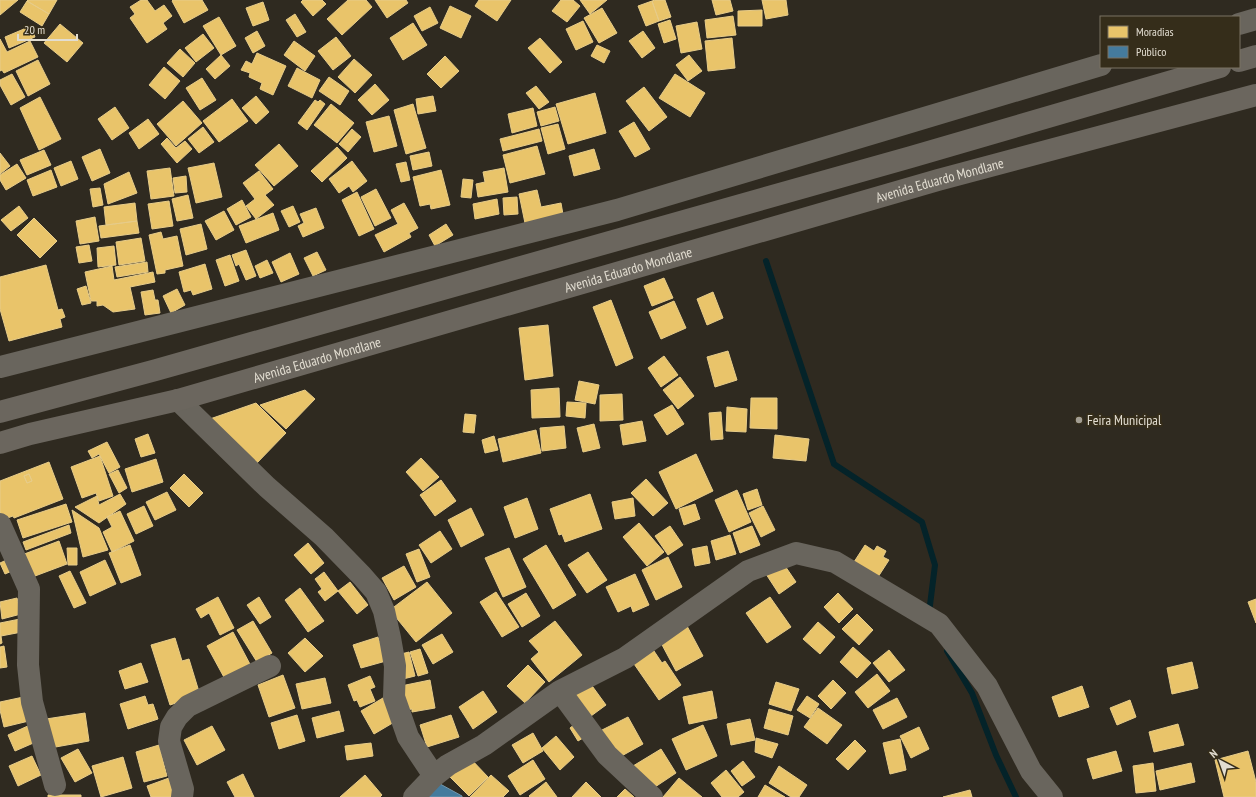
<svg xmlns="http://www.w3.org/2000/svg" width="1256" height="797" viewBox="0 0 1256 797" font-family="'PT Sans Narrow',sans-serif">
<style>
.homes{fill:#e9c46a;stroke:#e7cc89;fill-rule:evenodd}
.public{fill:#457b9d;stroke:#7498ad}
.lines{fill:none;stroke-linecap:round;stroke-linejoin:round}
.stream{stroke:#042329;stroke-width:6}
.street{stroke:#69655d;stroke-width:22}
.secondary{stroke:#6b665e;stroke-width:22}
.poi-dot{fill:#a39e93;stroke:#352d1a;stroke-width:1.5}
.labels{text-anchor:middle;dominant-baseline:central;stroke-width:4;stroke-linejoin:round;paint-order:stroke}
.street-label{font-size:14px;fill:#e2ddd1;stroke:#352d1a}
.poi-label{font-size:14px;fill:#e2ddd1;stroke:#352d1a;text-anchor:start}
</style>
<rect width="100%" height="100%" fill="#2f2a20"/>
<!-- homes -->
<path class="homes" d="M0,0H18L0,15Z
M28,0H57L49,14L27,1Z
M141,0H147L155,11L164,5L172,16L163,23L167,29L147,43L130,18L135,14L130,7Z
M173,0H202L208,10L184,23L172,1Z
M303,0H322L326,4L313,16L301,2Z
M348,0H366L372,7L342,35L327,19Z
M375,0H406L408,3L387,18Z
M479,0H511L497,21L475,6Z
M561,0H573L580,6L567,22L552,11Z
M580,0H607L590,14Z
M655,0H665L671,17L659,21L652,1Z
M712,0H730L733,11L716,15Z
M762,0H786L788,15L766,19Z
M27,1L49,14L42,26L20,12Z
M652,1L659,21L646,26L638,6Z
M263,2L269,20L253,26L246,8Z
M450,6L471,16L461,38L440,28Z
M430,7L438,23L422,31L414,16Z
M602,8L617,33L599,43L584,18Z
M762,10V26H738V11Z
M295,14L306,32L297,37L286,20Z
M733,16L736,35L707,38L705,20Z
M219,17L236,46L221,55L203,26Z
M670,20L676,39L664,43L658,24Z
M583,21L593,42L576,50L566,29Z
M697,22L702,49L681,53L676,26Z
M413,23L427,45L403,60L390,38Z
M60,24L83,43L67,62L44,43Z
M31,26L35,37L9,48L5,37Z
M257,31L265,46L253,53L245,38Z
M643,31L655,48L642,58L629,41Z
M203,34L214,48L196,62L185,48Z
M336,37L351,56L333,70L318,51Z
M540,38L562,62L550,73L528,48Z
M732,38L735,68L708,71L705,41Z
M0,39L7,52L30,41L38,57L4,73L2,70L0,71Z
M294,41L315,56L305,71L284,55Z
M597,45L610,51L604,63L591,56Z
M180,49L195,63L183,77L167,63Z
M257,53L286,66L273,95L260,89L262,83L249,77L250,73L241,70L246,61L252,64Z
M221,55L230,66L215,79L206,69Z
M689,55L702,71L688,81L676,65Z
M445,56L459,71L441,88L427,74Z
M354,59L372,75L355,93L338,77Z
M38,60L50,84L28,96L16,71Z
M164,67L180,81L165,99L149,85Z
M297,68L320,80L312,98L288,86Z
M12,74L25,97L11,105L0,85V80Z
M675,74L705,93L690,117L659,98Z
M329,77L349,91L340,105L319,91Z
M202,78L216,100L200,110L186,88Z
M375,84L389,100L372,115L358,100Z
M536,86L549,102L539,109L526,93Z
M644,87L667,117L649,131L626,101Z
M595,93L606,133L568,144L556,104Z
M256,96L269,112L256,124L242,108Z
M433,96L436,111L418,114L416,99Z
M40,97L61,139L39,150L20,108Z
M232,99L248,121L219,142L203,121Z
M315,100L318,102L320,100L325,104L307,130L298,123Z
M183,101L202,123L176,146L157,124Z
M331,104L354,123L337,143L314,125Z
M413,104L426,148L406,154L394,110Z
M115,107L129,128L112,140L98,119Z
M555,107L559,121L541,126L537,112Z
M533,108L537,126L512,133L508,114Z
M389,116L397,146L374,152L366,122Z
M148,119L159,134L139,149L129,133Z
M634,122L650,149L635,157L619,131Z
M558,124L565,149L548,154L541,128Z
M203,127L214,142L199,153L188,139Z
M352,129L361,137L348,152L339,144Z
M539,129L542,141L503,151L500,139Z
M167,138L176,148L185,141L192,149L177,163L161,144Z
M279,144L298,166L274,186L255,165Z
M537,146L545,174L510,183L503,155Z
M337,147L347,158L322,182L311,171Z
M100,149L110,173L92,181L82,157Z
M594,149L600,169L574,176L569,156Z
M44,150L51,165L27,175L20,160Z
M429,152L432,166L413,170L410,156Z
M0,153L10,166L0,174Z
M71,161L78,179L61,186L54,168Z
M352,161L367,181L353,192L349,186L339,193L329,179Z
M406,162L410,180L401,182L396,164Z
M214,163L222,197L196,203L188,168Z
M17,164L26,178L6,190L0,180V175Z
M170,168L174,196L151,199L147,171Z
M504,168L508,192L478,197L476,184L485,182L483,172Z
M51,170L57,187L33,196L27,180Z
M441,170L450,205L431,209L430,204L420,206L413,177Z
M259,171L273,189L265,195L274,205L256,219L246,206L255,199L243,183Z
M129,172L137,193L108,204L104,184Z
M186,176L187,192L175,193L173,178Z
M463,179L473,180L471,198L461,197Z
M100,188L103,205L93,207L90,189Z
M376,189L391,218L375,226L361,197Z
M537,190L541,207L561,203L564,220L526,228L519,194Z
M357,192L374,229L359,236L342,200Z
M188,195L193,218L177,221L172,199Z
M517,197L518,214L504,215L503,198Z
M497,199L499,214L475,219L473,204Z
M242,200L251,217L236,225L227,209Z
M169,201L173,226L152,229L148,204Z
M135,203L137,221L106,225L104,207Z
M404,203L418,228L409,233L411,237L384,252L375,235L398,224L391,210Z
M19,206L28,218L11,231L1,220Z
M293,206L300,222L289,227L281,211Z
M316,208L324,228L303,237L298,226L304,223L300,214Z
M224,211L234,230L216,240L205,221Z
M273,213L279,230L246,243L239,226Z
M95,217L99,241L80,244L76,221Z
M34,218L57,241L40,258L17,235Z
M137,221L139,233L101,238L99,226Z
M201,224L207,249L186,255L180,229Z
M446,224L453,235L435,246L429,235Z
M161,232L163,239L177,236L183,266L165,270V273L157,274L149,235Z
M141,238L145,261L119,265L116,242Z
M89,245L92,261L79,263L76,247Z
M114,246L116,265L98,267L97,248Z
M246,250L256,276L246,280L239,264L236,266L232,255Z
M317,252L326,270L313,276L304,258Z
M290,253L299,274L281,282L272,262Z
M230,255L239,281L225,286L216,260Z
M267,260L273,273L260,278L255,266Z
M147,262L148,272L117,277L115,267Z
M205,264L212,289L193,295L191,290L184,292L179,272Z
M46,265L58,310L62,309L65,317L60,319L62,327L9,341L0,309V277Z
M112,266L114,280L153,272L155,282L130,287L135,309L113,312L103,305L97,306V301H91L85,272Z
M664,278L673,298L652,306L644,286Z
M86,286L91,303L82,305L77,289Z
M177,289L185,305L171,313L163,296Z
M153,290L155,300H158L160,313L145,315L141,292Z
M713,292L723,318L707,325L697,299Z
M611,300L633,358L616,366L593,307Z
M674,301L686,328L661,339L649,312Z
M548,325L553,376L525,380L519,328Z
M728,351L737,380L715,387L707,357Z
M664,356L678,375L661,387L648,368Z
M680,377L694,396L678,409L663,390Z
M579,381L599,385L595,404L575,400Z
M559,388L560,417L532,418L531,390Z
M305,390L315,399L286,429L260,405Z
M622,394L623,420L600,421V395Z
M751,398H777V429L750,428Z
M567,402L586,403L585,418L566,416Z
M256,403L286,433L255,465L207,420Z
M672,405L684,424L667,435L654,415Z
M727,407L747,409L746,432L726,431Z
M721,412L723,439L711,440L709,413Z
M465,414L476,415L474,433L463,432Z
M642,421L646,441L623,445L620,425Z
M594,424L600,448L583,452L577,428Z
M564,426L566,448L542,451L540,428Z
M536,430L541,453L503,462L498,439Z
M148,434L155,453L141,457L135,439Z
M775,435L809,439L806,461L773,458Z
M494,436L498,450L485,453L482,440Z
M107,442L120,467L109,473L99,454L92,458L88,451Z
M696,454L713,491L676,509L659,472Z
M100,456L113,496L99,501L96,493L82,498L71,467Z
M421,458L439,477L423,491L406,472Z
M156,459L163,482L132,492L125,469Z
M49,462L63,499L14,518L13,516L2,520L0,514V481ZM29,474L32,481L27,483L24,476Z
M118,470L127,488L119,493L109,474Z
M29,474L32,481L27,483L24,476Z
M184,474L203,493L189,507L170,488Z
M646,479L668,503L653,516L631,493Z
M441,480L456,501L435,516L420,495Z
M757,489L762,505L748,510L743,494Z
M737,490L751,522L729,532L715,500Z
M167,492L176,510L155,520L146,502Z
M120,494L126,504L99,523L75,507L97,496L99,505Z
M590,494L602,529L565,542L562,534L559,535L550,509Z
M527,498L538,529L515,538L504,507Z
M633,498L635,516L615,519L612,502Z
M66,504L72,522L23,538L17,520Z
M695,504L700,519L684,525L679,509Z
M144,506L153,526L136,534L127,514Z
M763,506L775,530L761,537L749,513Z
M471,508L484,535L461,547L448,520Z
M72,510L99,528L108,550L83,557Z
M120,511L134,541L112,552L103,532L112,527L107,517Z
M639,523L664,552L647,566L623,537Z
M69,525L71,533L26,550L23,542Z
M670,526L683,545L668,555L655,536Z
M752,526L760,545L740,553L733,533Z
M440,531L452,549L431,563L419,545Z
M730,535L736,554L716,560L711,541Z
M59,541L67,564L27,579L19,556Z
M308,543L324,563L311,574L294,555Z
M130,545L141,575L121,583L109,553Z
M546,545L576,595L553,609L523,559Z
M865,545L874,551L877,546L886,551L883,557L889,560L878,577L854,562Z
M707,546L710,563L695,566L692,549Z
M67,548H77V565H68Z
M509,548L526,587L503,597L485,558Z
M419,549L430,577L417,582L406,554Z
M588,552L607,580L587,593L568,565Z
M13,557L19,568L5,574L0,563Z
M668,557L682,587L656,600L642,570Z
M105,560L116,584L90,596L80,572Z
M783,563L796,582L779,594L766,574Z
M404,566L416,587L394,600L382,578Z
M70,571L86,603L74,608L59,576Z
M324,572L338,591L325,601L318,592L322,589L315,579Z
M635,574L649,605L633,612L631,606L618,612L606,587Z
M350,582L368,605L357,614L338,591Z
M427,582L452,613L416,642L390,610Z
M300,588L324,621L308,632L285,600Z
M496,592L519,627L502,637L480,602Z
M526,593L540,616L522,627L508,604Z
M838,593L853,609L839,623L824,607Z
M218,597L234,628L220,635L209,613L201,618L196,609Z
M259,597L271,617L260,624L247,605Z
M770,597L791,627L767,643L746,613Z
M17,598L21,614L2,619L0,602Z
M1256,599V623L1248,602Z
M857,614L873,630L859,645L842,629Z
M25,618L27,631L1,636L2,643L0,644V623Z
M253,621L272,653L257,662L237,630Z
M555,621L582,655L549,682L531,659L539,652L529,641Z
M818,622L835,637L820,654L803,639Z
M687,626L703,656L676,671L660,641Z
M233,632L252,668L226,681L207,646Z
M442,634L453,652L433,664L422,645Z
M378,637L386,661L361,668L353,645Z
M175,638L182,661L189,659L200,695L170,705L151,645Z
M305,638L323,656L305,672L288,653Z
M4,646L7,667L0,668V647Z
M853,647L871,663L857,678L840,662Z
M652,648L662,663L665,661L681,685L659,700L632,661Z
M420,649L428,673L418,676L410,652Z
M889,650L905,670L889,682L873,663Z
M409,652L415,676L403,679L397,655Z
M1192,662L1198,688L1172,694L1167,668Z
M141,663L148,682L125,689L119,671Z
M528,665L545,682L525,703L507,686Z
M877,674L890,691L868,708L855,692Z
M283,675L295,708L269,717L258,685Z
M370,676L375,687L370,689L375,701L360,707L357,700L354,701L348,685Z
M325,678L331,703L302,709L296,684Z
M430,680L435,708L412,712V709L400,711L396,687Z
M833,680L846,693L831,709L818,696Z
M776,682L799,689L791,711L769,704Z
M590,683L606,705L591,716L575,695Z
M1082,686L1089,707L1059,717L1052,697Z
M483,691L497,712L473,729L459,707Z
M712,691L717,718L689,724L683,697Z
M388,695L396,721L374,734L361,711Z
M28,696L33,720L4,727L0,710V702Z
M145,696L148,705L153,704L158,719L128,729L120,704Z
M807,696L819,704L810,718L797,710Z
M897,698L907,717L883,729L873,710Z
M1130,700L1136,717L1117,725L1110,708Z
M818,708L842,725L827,744L804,727Z
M769,709L793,716L788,735L764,728Z
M339,711L344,731L317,738L312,718Z
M85,713L89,741L50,748L46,719Z
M297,715L305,741L279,749L271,723Z
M451,715L459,737L427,747L420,725Z
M628,717L643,744L618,758L602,730Z
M750,719L755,740L731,745L727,724Z
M579,721L588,735L578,741L570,728Z
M1178,724L1184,745L1154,752L1149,732Z
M30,725L38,741L15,751L8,735Z
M703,725L717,756L686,770L672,739Z
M212,726L225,750L197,765L184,740Z
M919,727L929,749L911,758L900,736Z
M533,733L543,751L523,763L512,745Z
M556,736L574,757L560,770L542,748Z
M756,738L778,744L772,758L755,752Z
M900,739L906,770L890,774L883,743Z
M855,740L866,751L848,770L836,759Z
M371,743L373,756L347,760L345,746Z
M159,745L167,776L144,782L136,752Z
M78,749L92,773L75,782L61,758Z
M661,749L676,773L649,791L633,766Z
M1116,751L1122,771L1093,779L1087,759Z
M1248,751L1256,782V797H1224L1215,760Z
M32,756L41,775L18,786L9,766Z
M123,757L132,788L101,797L92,766Z
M469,757L488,777L469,796L449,776Z
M533,760L545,779L520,795L508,776Z
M743,761L755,777L742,786L731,771Z
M1153,763L1156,791L1136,793L1133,766Z
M1191,763L1195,782L1160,790L1156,771Z
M779,766L807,785L799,797H791L769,783Z
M726,770L744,792L738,797H722L711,783Z
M243,774L254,797H235L227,782Z
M365,775L382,795L380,797H340Z
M491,775L509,791L503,797H470Z
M169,778L174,797H151L147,786Z
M679,778L702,797H663Z
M546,782L557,797H530L529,796Z
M586,782L601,797H572Z
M765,785L785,797H758Z
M625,789L634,797H617Z
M970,790L972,797H943Z
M48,795H81V797H48Z"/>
<!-- public -->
<path class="public" d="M431,779L462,796V797H421Z"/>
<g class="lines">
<!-- stream -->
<path class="stream" d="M766,261L834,464L922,522L935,565L929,613
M947,651L972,693L996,755L1016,797"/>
<!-- street -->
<path class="street" d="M1239,24L1256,19
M0,367L617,210L1101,65
M178,400L267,487L324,537L362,576L376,592L384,611L390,638L395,666L394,697L408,737L434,776
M0,524L29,589L28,665L32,702L55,785
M560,691L607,755L652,797
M182,797L183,789L169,741L171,727L177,717L188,706L270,666
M414,797L434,776L448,765L484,745L560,691L625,658L748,571L796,553L835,562L939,624L987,686L1031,771L1052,797"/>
<!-- secondary -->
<g class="secondary">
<path d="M1239,61L1256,56"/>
<path d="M0,412L156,370L911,157L1220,67"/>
<path id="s1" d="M0,443L30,434L178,400L938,180L1256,95"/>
</g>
</g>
<!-- markers -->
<circle class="poi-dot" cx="1079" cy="420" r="4"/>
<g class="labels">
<!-- street labels -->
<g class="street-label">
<text stroke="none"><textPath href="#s1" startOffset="976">Avenida Eduardo Mondlane</textPath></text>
<text stroke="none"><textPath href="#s1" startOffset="652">Avenida Eduardo Mondlane</textPath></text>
<text stroke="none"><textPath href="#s1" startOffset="328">Avenida Eduardo Mondlane</textPath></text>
</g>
<!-- poi labels -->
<g class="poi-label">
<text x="1087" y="420">Feira Municipal</text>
</g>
</g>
<!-- legend -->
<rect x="1100" y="16" width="140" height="52" fill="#352d1a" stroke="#7a7363"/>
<rect x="1108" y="26" width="20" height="12" fill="#e9c46a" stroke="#7a7363"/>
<text x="1136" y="36" font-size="12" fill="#e2ddd1">Moradias</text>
<rect x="1108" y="46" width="20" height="12" fill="#457b9d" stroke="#7a7363"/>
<text x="1136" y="56" font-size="12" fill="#e2ddd1">Público</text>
<!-- north arrow -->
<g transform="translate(1220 761) rotate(319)" stroke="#352d1a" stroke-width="3" paint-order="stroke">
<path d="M0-3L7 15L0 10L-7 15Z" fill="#e2ddd1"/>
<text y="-6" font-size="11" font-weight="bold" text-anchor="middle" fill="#e2ddd1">N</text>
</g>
<!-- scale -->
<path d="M18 34v6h59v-6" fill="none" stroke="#e2ddd1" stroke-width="2"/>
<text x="24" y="34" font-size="12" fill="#e2ddd1" stroke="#352d1a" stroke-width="3" paint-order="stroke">20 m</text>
</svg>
